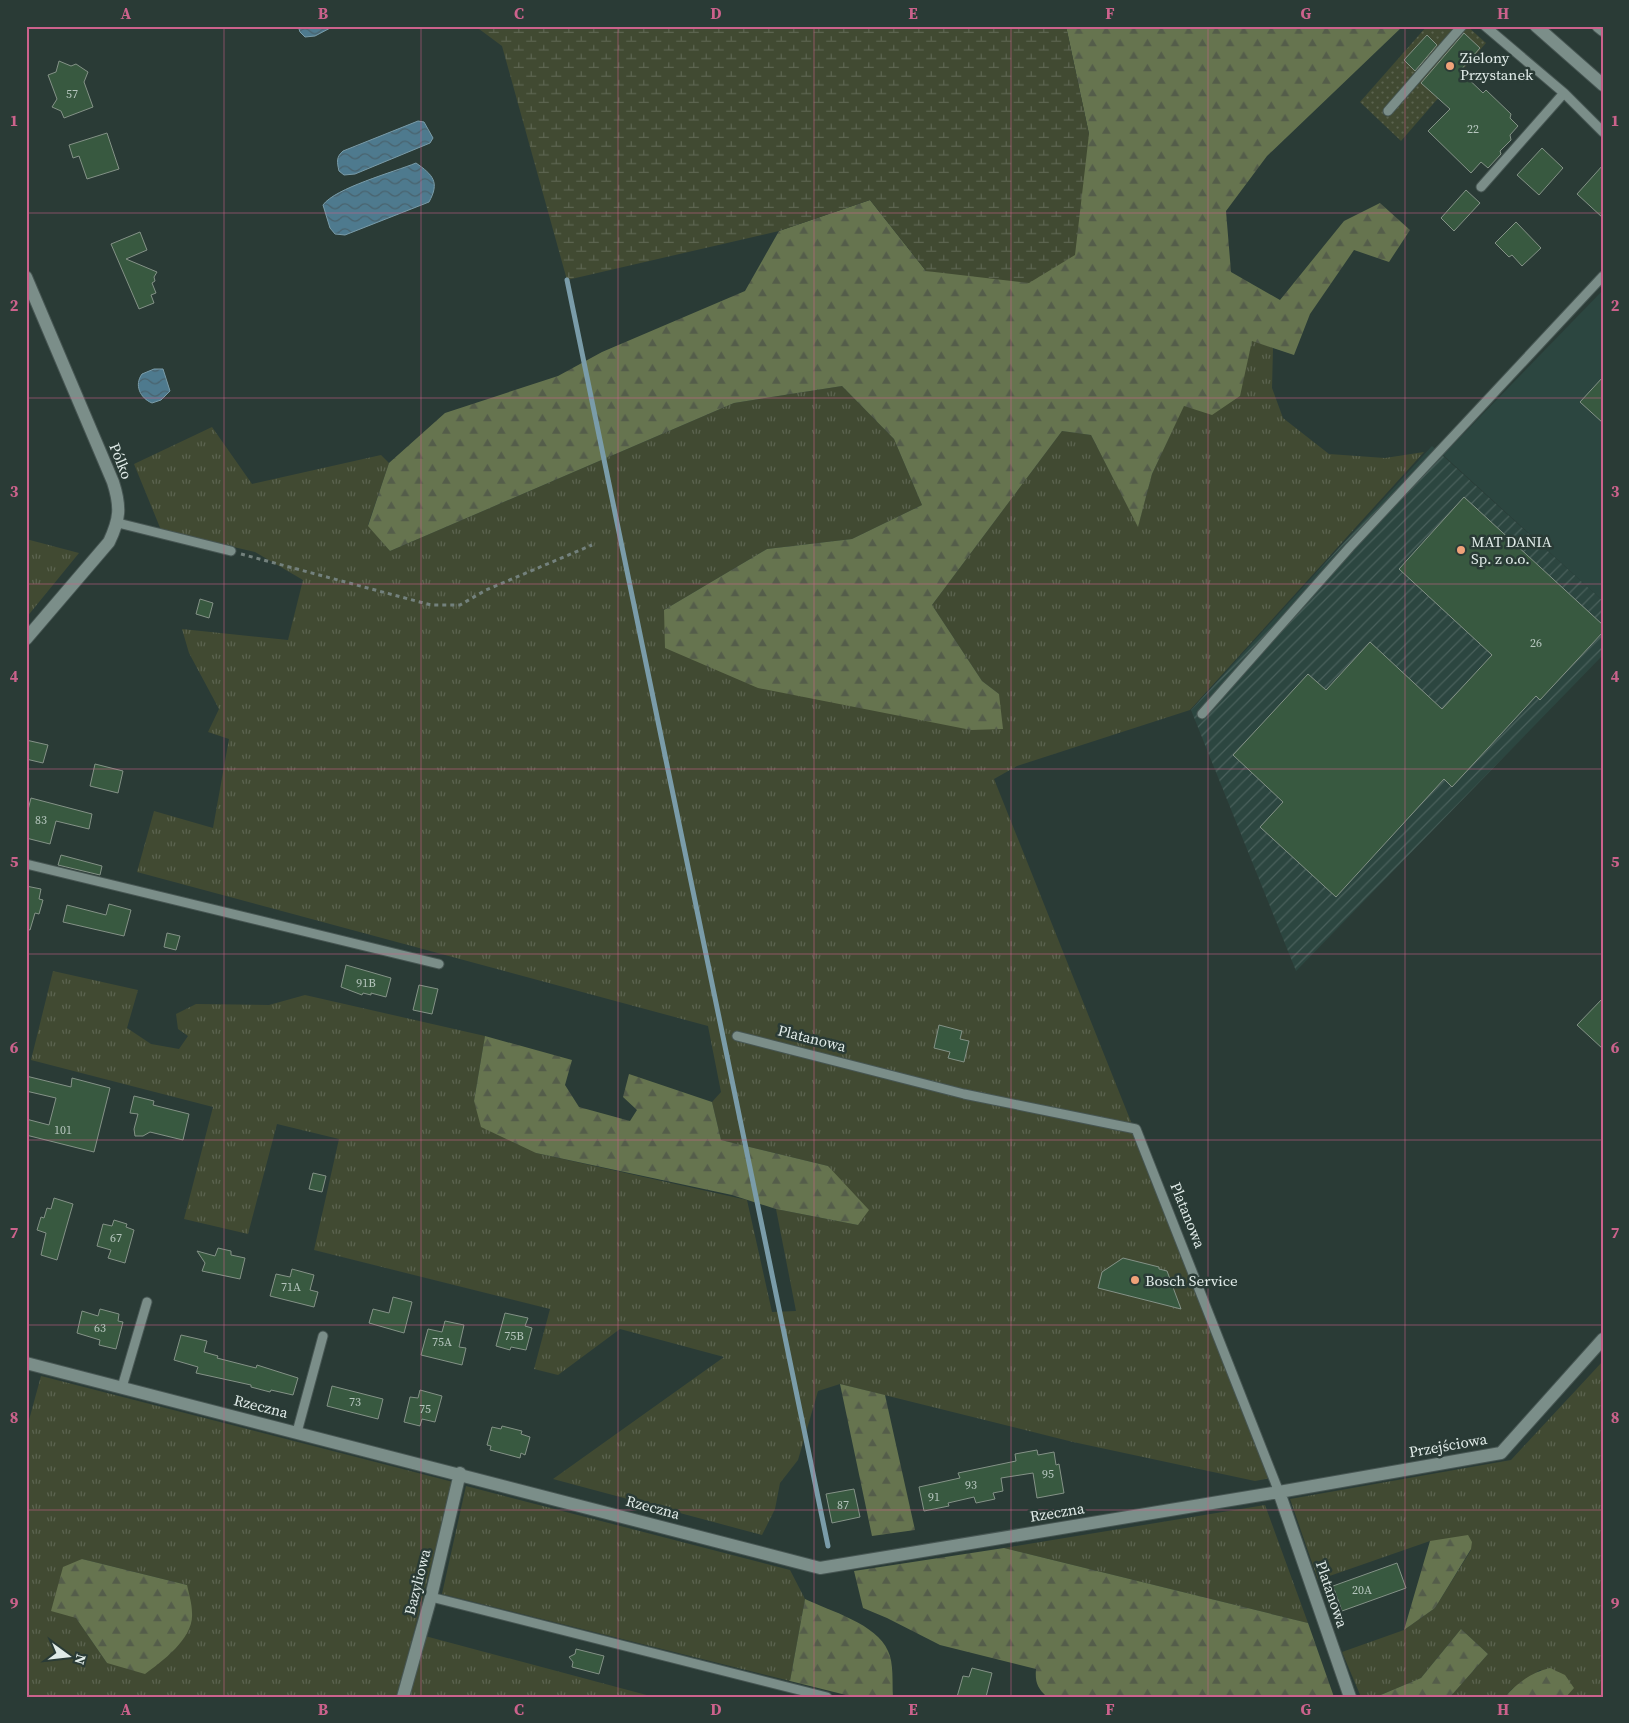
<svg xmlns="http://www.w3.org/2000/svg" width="1629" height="1723" viewBox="0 0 1629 1723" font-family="'Source Serif 4',serif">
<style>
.built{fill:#2c4640}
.industrial{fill:url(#industrial-furrows)}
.grass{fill:url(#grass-tufts);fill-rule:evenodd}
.forest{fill:url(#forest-firs)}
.wetland{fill:url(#wetland-marsh)}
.park{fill:url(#park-dots)}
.water{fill:url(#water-waves);stroke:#7a9ca9}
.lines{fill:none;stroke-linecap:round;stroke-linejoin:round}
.stream{stroke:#7a9ca9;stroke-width:5}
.building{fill:#385940;stroke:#849287}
.lane-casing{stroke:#475653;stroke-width:11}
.street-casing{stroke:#475653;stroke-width:14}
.secondary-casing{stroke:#475653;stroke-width:14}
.path{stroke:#73817d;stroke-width:3;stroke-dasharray:4 4;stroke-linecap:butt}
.lane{stroke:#7b8e89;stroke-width:9}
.street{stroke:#7b8e89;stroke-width:12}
.secondary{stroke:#7b8e89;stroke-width:12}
.grid{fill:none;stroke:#cc628c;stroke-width:1;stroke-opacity:0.55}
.poi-dot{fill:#f0a279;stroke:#2a3b36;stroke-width:2}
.labels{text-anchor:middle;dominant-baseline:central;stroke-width:5;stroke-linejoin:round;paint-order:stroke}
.number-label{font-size:12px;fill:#b6c6be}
.poi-label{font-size:15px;fill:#e0ebe8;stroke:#2a3b36;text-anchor:start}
.street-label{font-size:15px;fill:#e0ebe8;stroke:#2a3b36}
.neatline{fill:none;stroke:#cc628c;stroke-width:2}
.grid-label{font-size:16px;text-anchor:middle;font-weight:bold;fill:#cc628c}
</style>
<defs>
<pattern id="industrial-furrows" width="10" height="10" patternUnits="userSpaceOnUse" patternTransform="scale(1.25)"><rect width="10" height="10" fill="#2c4640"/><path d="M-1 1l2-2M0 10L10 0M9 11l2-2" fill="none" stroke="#4a615c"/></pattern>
<pattern id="grass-tufts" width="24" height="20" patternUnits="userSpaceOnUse" patternTransform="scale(1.25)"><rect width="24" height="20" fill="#414a32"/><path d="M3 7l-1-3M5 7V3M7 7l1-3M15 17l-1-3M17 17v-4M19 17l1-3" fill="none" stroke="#5c6450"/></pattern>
<pattern id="forest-firs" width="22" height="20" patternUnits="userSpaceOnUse" patternTransform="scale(1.25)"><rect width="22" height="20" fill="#66744f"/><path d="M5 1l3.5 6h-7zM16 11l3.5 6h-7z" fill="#545d4a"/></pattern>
<pattern id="wetland-marsh" width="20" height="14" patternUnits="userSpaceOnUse" patternTransform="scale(1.25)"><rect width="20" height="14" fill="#414a32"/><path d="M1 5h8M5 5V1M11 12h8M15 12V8" fill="none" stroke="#5c6450"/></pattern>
<pattern id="park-dots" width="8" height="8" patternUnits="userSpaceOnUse" patternTransform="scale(1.25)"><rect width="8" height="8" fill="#414a32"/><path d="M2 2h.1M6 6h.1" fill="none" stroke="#5c6450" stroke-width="1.8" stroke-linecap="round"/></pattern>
<pattern id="water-waves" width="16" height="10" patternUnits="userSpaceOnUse" patternTransform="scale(1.25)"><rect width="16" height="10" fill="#4e7a8e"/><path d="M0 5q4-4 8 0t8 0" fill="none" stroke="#49636e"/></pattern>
</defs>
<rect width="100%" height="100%" fill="#2a3b36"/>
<!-- built -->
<path class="built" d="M1603,290V601L1443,455Z"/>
<!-- industrial -->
<path class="industrial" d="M1432,446L1603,601V655L1296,971L1191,710Z"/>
<!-- grass -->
<path class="grass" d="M1252,340L1273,348L1272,388L1283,418L1329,454L1385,458L1424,452L1190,710L1017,766L994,779L1213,1327L1271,1478L1255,1481L1073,1442L840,1384L818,1391L798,1460L780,1483L775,1509L762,1535L553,1479L724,1357L620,1329L558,1375L534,1369L550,1309L314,1250L339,1139L277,1124L248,1234L184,1219L213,1107L31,1060L53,971L138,990L127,1028L151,1044L179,1049L188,1036L178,1029L176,1014L196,1004L269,1005L305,995L485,1036L474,1101L536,1153L747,1200L772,1312L796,1311L776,1209L858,1225L828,1166L721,1140L712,1102L721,1092L708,1026L137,872L154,811L213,828L229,739L208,732L219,709L189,653L182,629L288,640L303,580L255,552L161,530L134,464L212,427L252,484L381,455L389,463L368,525L390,551L734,403L842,386L894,439L922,505L852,539L767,549L664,610L999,694L982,681L932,605L1062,431L1091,435L1138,526L1152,474L1184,405L1239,396Z
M26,539L79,553L26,618Z
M1603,1361V1697H1566L1573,1688L1540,1670L1512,1689L1505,1697H1450L1488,1654L1461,1629L1421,1678L1376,1697H1361L1342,1652L1404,1630L1435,1608L1471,1550L1430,1541L1318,1580L1290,1499L1511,1460Z
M41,1376L453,1482L397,1697H26V1431ZM82,1559L187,1585L107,1663L76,1618Z
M466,1486L790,1570L805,1599L790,1681L442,1594Z
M1265,1505L1308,1623L1004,1548Z
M425,1636L654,1697H409Z"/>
<!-- forest -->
<path class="forest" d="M1066,26H1403L1267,156L1226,211L1231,272L1280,300L1344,221L1380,203L1410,230L1389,262L1354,250L1310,314L1294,355L1252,341L1240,396L1212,415L1184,406L1152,474L1138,527L1091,435L1062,431L932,605L982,681L999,694L1003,729L971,730L758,688L665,648L664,610L767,549L852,539L922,505L894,439L842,386L734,403L390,551L368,526L389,463L445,413L558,376L602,352L745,291L779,231L870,200L926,271L1089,134Z
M485,1036L572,1060L565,1085L579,1107L630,1121L637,1110L623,1097L629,1074L712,1102L721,1140L828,1166L869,1210L858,1225L776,1209L732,1195L536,1153L481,1127L474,1101Z
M840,1384L885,1395L915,1530L872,1536Z
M1468,1535L1472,1542L1471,1549L1435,1608L1404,1630L1430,1541Z
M1004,1548L1308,1623L1334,1697H1047C1037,1688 1035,1682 1036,1669L940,1645L887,1618L863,1608L854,1571Z
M82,1559L187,1585C189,1594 192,1604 192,1613C194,1638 163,1661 145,1674L107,1663L76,1618L51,1611L63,1567Z
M805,1599C830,1611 877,1624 888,1651C894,1663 892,1683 893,1697H854L790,1681Z
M1461,1629L1488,1654L1450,1697H1376L1421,1678Z
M1550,1668L1565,1675L1574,1688L1566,1697H1505C1517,1683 1532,1672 1550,1668Z"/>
<!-- wetland -->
<path class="wetland" d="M475,26H1066L1089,134L1075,255L1029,283L926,271L870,200L779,231L567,280L502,46Z"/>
<!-- park -->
<path class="park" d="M1427,26H1467L1486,43L1401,141L1360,102Z"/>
<!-- water -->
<path class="water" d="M298,26H334L315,36L305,37L300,32Z
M418,121L424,122L433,138L430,143L355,174L344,175L339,171C337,162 336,157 343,151Z
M416,163C433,175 440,182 429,202L345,235L335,234L330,228L323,205C335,188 394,172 416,163Z
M154,369H163L170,391L161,400L152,403C140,398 134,385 142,374Z"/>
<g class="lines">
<!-- stream -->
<path class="stream" d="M567,280L828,1546"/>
</g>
<!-- building -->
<path class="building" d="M1464,33L1480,48L1460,71L1483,93L1486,90L1511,114L1510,118L1518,126L1510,135L1511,140L1500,151L1501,154L1488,168L1481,162L1471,173L1428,131L1450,109L1421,83Z
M1427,35L1437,45L1415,71L1404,60Z
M59,61L71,66L76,64L88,72L84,82L93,107L64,118L61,111L52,107L57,99L48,75L56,72Z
M107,133L119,169L87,179L79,156L73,158L69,145Z
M1542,148L1563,168L1539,195L1517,175Z
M1603,165V218L1577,194Z
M1466,190L1480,203L1454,231L1441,218Z
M1516,222L1541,248L1522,266L1512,255L1509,257L1495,243Z
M140,232L147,250L126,259L157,272L154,277L155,281L152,283L156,293L151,295L154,303L139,309L111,244Z
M1603,377V423L1580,402Z
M1464,497L1603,625V632L1540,700L1536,696L1452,787L1444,779L1336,897L1260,827L1283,802L1233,755L1308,674L1326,690L1370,642L1442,709L1492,655L1399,569Z
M200,599L213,603L209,618L196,614Z
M26,740L48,745L43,763L26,759Z
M95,764L123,771L118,793L90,786Z
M31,798L92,814L89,829L56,821L50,844L26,838V818Z
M61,855L102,866L100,875L58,865Z
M26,886L41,889L39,899L43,900L39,914L35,913L30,930L26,929Z
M109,904L131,910L124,936L63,922L67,905L106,915Z
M167,933L180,936L176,950L164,947Z
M346,965L391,978L386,997L371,993V995L363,993L362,995L341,987Z
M419,985L438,989L432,1014L413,1010Z
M1603,998V1049L1577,1025Z
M939,1025L962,1031L960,1039L969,1041L964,1062L948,1058L950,1052L934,1048Z
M26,1076L71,1087L72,1078L110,1088L94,1152L26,1135V1119L49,1125L56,1098L26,1091Z
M134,1096L154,1101L153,1105L189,1114L183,1140L150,1132L143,1136H135L134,1129L138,1114L130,1113Z
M313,1173L326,1176L322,1192L309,1189Z
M54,1198L73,1204L57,1260L41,1255L46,1233L37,1230L41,1217L44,1218L47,1208L51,1209Z
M114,1220L127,1224L126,1227L134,1230L125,1263L108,1258L111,1250L97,1246L103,1224L112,1226Z
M218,1248L231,1251V1255L245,1258L240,1279L202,1271L205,1263L197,1251L215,1256Z
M1123,1258L1159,1267V1269L1167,1271L1181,1309L1098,1288L1102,1272Z
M292,1269L314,1275L310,1290L318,1292L314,1307L270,1296L276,1274L290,1277Z
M393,1297L412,1302L404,1333L369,1323L373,1309L389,1313Z
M100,1309L119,1314L118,1321L123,1322L116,1349L99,1345L100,1340L77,1333L82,1311L98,1316Z
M505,1313L528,1318L525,1326L532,1328L526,1350L511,1347L510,1350L496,1346Z
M445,1321L464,1325L459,1347L466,1348L462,1365L421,1355L428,1329L442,1332Z
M181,1335L207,1341L204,1352L218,1356L217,1358L256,1368L257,1365L298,1378L293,1395L271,1390L270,1392L251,1387V1385L196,1373L198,1367L174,1360Z
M332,1386L383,1399L378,1419L327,1406Z
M420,1390L442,1396L435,1422L422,1419L420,1426L404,1422L410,1397L418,1398Z
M502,1426L522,1431L521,1434L530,1437L525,1455L521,1453L520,1458L490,1450L491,1446L487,1445L492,1427L501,1429Z
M1037,1450L1038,1455L1054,1452L1056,1465L1059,1464L1064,1493L1037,1498L1033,1473L1001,1478L1003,1491L993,1493L995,1499L976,1503L974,1497L948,1503L949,1506L924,1511L919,1487L960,1478L958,1473L1016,1461L1015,1454Z
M854,1489L860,1517L832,1523L826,1494Z
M1397,1563L1406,1588L1342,1611L1333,1586Z
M576,1649L604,1656L599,1674L572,1667L573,1662L569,1657L575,1654Z
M972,1668L992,1673L986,1697H957L963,1676L969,1677Z"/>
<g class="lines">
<!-- lane casing -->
<g class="lane-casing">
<path id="lane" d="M1485,26L1564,93L1603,132
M1388,111L1462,26
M1481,187L1564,93
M118,523L231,551
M1202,714L1350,547L1603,276
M26,864L439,964
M737,1036L964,1094L1136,1129L1279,1492
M122,1387L147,1302
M297,1432L323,1336
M431,1597L827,1697"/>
</g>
<!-- street casing -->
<g class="street-casing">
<path id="street" d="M26,277L113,482C121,507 120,519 109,542L26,639
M26,1363L820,1568L1279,1492L1501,1453L1603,1339
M1279,1492L1350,1697
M403,1697L431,1597L460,1473"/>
</g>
<!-- secondary casing -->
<g class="secondary-casing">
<path id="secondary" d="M1536,26L1603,85
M1598,26L1603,30"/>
</g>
<!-- path -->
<path class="path" d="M241,554L431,605H460L486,590L592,545"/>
<!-- lane -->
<use href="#lane" class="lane"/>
<!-- street -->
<use href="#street" class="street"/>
<!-- secondary -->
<use href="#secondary" class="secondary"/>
</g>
<!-- grid -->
<path class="grid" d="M224,26V1697M421,26V1697M618,26V1697M814,26V1697M1011,26V1697M1208,26V1697M1405,26V1697M26,213H1603M26,398H1603M26,584H1603M26,769H1603M26,954H1603M26,1140H1603M26,1325H1603M26,1510H1603"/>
<!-- markers -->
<g class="poi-dot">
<circle cx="1450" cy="66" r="5"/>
<circle cx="1461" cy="550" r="5"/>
<circle cx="1135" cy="1280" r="5"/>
</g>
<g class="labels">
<!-- number labels -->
<g class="number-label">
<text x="72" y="94">57</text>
<text x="1473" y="129">22</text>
<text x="1536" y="643">26</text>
<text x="41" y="820">83</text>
<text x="366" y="983">91B</text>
<text x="63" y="1130">101</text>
<text x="116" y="1238">67</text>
<text x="291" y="1287">71A</text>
<text x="100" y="1328">63</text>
<text x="514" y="1336">75B</text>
<text x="442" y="1342">75A</text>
<text x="355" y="1402">73</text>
<text x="425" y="1409">75</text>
<text x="1048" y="1474">95</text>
<text x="971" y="1485">93</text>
<text x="934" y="1497">91</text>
<text x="843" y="1505">87</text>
<text x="1362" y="1590">20A</text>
</g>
<!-- poi labels -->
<g class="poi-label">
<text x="1460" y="57">Zielony<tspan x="1460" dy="17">Przystanek</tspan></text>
<text x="1471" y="541">MAT DANIA<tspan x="1471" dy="17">Sp. z o.o.</tspan></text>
<text x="1145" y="1280">Bosch Service</text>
</g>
<!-- street labels -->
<g class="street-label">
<text transform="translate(121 461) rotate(68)">Pólko</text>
<text transform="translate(812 1038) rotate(14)">Platanowa</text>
<text transform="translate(1188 1215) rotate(68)">Platanowa</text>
<text transform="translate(261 1406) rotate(14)">Rzeczna</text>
<text transform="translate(1448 1445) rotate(-10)">Przejściowa</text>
<text transform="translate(653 1507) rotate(15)">Rzeczna</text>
<text transform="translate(1057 1512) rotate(-9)">Rzeczna</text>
<text transform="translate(417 1582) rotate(-76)">Bazyliowa</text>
<text transform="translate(1332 1594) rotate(71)">Platanowa</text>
</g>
</g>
<!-- border -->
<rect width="1629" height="1723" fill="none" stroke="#2a3b36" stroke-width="55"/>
<!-- north arrow -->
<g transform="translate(68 1656) rotate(105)" stroke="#2a3b36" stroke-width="4" paint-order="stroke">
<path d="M0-4L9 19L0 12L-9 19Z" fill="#e0ebe8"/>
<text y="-8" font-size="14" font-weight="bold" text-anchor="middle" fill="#e0ebe8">N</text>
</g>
<rect x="28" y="28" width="1574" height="1668" class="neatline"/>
<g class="grid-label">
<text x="126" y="19">A</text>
<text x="323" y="19">B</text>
<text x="519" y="19">C</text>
<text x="716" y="19">D</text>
<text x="913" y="19">E</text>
<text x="1110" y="19">F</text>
<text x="1306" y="19">G</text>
<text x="1503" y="19">H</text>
<text x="14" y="126">1</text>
<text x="1615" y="126">1</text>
<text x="14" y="311">2</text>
<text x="1615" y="311">2</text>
<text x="14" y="497">3</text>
<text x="1615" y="497">3</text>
<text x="14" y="682">4</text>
<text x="1615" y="682">4</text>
<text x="14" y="867">5</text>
<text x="1615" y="867">5</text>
<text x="14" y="1053">6</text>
<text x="1615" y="1053">6</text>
<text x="14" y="1238">7</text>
<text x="1615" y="1238">7</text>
<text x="14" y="1423">8</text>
<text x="1615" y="1423">8</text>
<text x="14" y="1609">9</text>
<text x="1615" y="1609">9</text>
<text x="126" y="1715">A</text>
<text x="323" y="1715">B</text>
<text x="519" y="1715">C</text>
<text x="716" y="1715">D</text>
<text x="913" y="1715">E</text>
<text x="1110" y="1715">F</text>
<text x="1306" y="1715">G</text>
<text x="1503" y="1715">H</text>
</g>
</svg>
